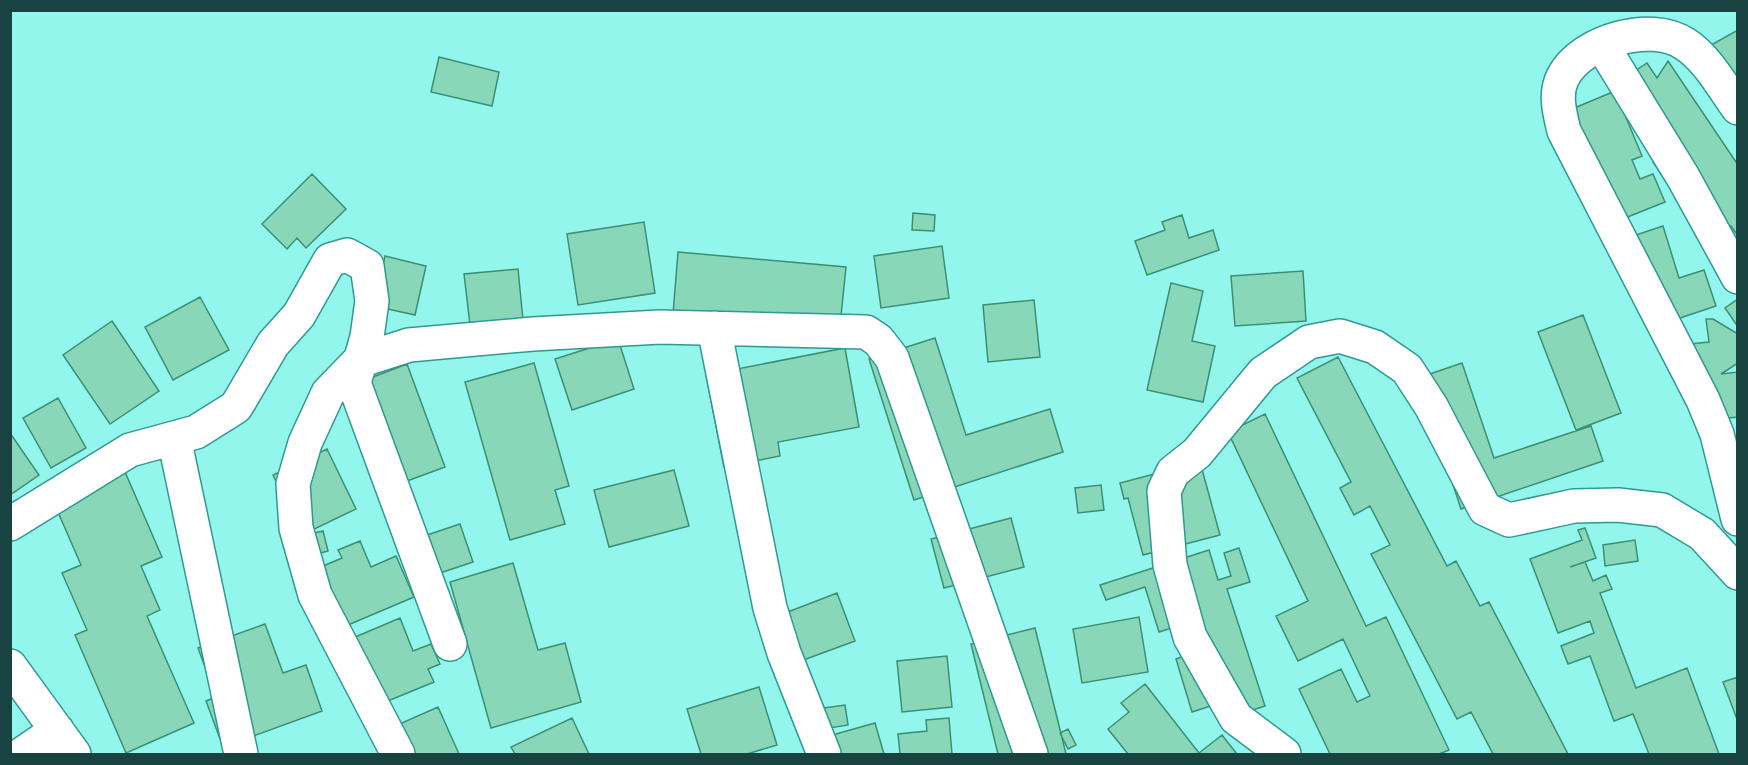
<svg xmlns="http://www.w3.org/2000/svg" width="1748" height="765" viewBox="0 0 1748 765" font-family="'Public Sans',sans-serif">
<style>
.building{fill:#88d7b9;stroke:#3a9074;stroke-width:1.5}
.lines{fill:none;stroke-linecap:round;stroke-linejoin:round}
.minor-casing{stroke:#2f9992;stroke-width:36}
.minor{stroke:#fff;stroke-width:33}
</style>
<rect width="100%" height="100%" fill="#92f6ed"/>
<!-- building -->
<path class="building" d="M1738,30V115L1702,50Z
M439,57L499,72L492,106L431,92Z
M1668,61L1738,165V236L1731,226L1714,237L1694,224L1653,162L1667,141L1629,75L1647,63L1657,78Z
M1615,91L1642,156L1632,160L1640,179L1653,174L1665,202L1605,226L1560,114Z
M312,174L346,209L306,248L297,238L287,249L262,224Z
M913,213L935,215L934,231L912,230Z
M1182,215L1189,238L1213,230L1219,250L1147,275L1135,241L1165,230L1162,222Z
M644,222L655,293L578,305L567,234Z
M1663,226L1679,278L1704,270L1716,306L1650,328L1621,240Z
M942,246L949,298L881,308L874,256Z
M678,252L846,267L840,326L673,314Z
M385,256L426,266L415,315L374,306Z
M518,269L523,320L470,325L464,274Z
M1303,271L1306,321L1235,326L1231,276Z
M1171,283L1203,291L1192,341L1215,346L1203,402L1147,390Z
M200,297L229,350L173,380L145,327Z
M1738,299V327L1725,308Z
M1034,300L1040,357L988,362L983,305Z
M1583,315L1621,413L1576,430L1538,332Z
M1706,319H1713L1738,334V363L1721,374L1738,372V417L1699,421L1690,344L1709,342Z
M112,321L159,391L110,424L63,355Z
M935,338L966,435L1050,409L1063,452L914,500L869,359Z
M618,339L634,389L572,410L555,359Z
M845,348L859,427L778,442L780,456L724,467L706,375Z
M1338,357L1447,566L1456,561L1480,606L1489,602L1568,754H1493L1471,712L1457,719L1371,554L1390,545L1370,506L1354,515L1340,488L1351,482L1297,378Z
M534,363L569,486L555,490L565,524L510,540L465,382Z
M1462,363L1494,458L1591,426L1603,461L1461,509L1418,378Z
M407,364L445,467L388,488L344,388Z
M58,398L86,448L51,468L23,418Z
M1265,414L1366,626L1386,617L1449,750L1439,754H1330L1299,689L1341,669L1357,702L1370,696L1343,639L1298,661L1276,616L1308,601L1228,432Z
M10,433L39,475L10,495Z
M327,449L356,509L302,535L273,475Z
M1200,462L1220,535L1143,555L1128,498L1124,499L1120,483Z
M122,465L162,557L141,566L160,610L147,616L194,723L126,753L75,635L87,630L62,573L81,565L51,496Z
M674,470L689,526L609,547L594,490Z
M1101,485L1104,510L1078,513L1075,488Z
M1011,518L1024,567L944,588L931,539Z
M460,524L473,562L434,575L421,537Z
M1585,528L1596,558L1570,567L1585,562L1593,581L1606,575L1612,589L1600,593L1636,688L1687,668L1719,754H1649L1633,714L1614,721L1590,656L1568,664L1561,646L1594,633L1590,621L1558,633L1530,559L1582,540L1578,530Z
M323,531L328,551L295,560L289,539Z
M1635,540L1638,561L1605,566L1603,545Z
M360,541L371,567L396,556L414,597L322,636L297,577L342,558L338,550Z
M1239,548L1250,582L1227,589L1265,706L1231,717L1226,701L1192,712L1176,659L1193,653L1184,624L1159,632L1145,587L1106,600L1100,585L1209,550L1218,580L1231,576L1224,553Z
M513,563L538,650L565,643L581,702L491,728L450,582Z
M837,593L855,641L798,662L780,615Z
M1139,617L1148,672L1082,683L1073,629Z
M400,618L413,651L431,644L440,664L428,669L434,682L361,712L334,646Z
M265,624L283,673L306,665L322,711L223,747L206,701L216,697L198,648Z
M1035,628L1066,754H998L971,644Z
M947,656L952,707L902,712L897,661Z
M1738,677V722L1723,682Z
M1145,684L1199,753L1222,735L1237,754H1128L1108,729L1129,712L1121,703Z
M759,687L777,745L747,754H701L687,709Z
M845,705L848,725L806,732L802,711Z
M438,707L459,754H389L379,733Z
M572,718L589,754H515L511,747Z
M949,718L952,754H900L898,734L927,731L926,720Z
M875,723L884,754H807L804,743Z
M1068,729L1076,745L1068,749L1060,733Z"/>
<g class="lines">
<!-- minor casing -->
<g class="minor-casing">
<path id="minor" d="M1602,45L1683,177L1738,277
M1738,108C1722,86 1707,58 1685,44C1651,21 1581,41 1563,77C1554,94 1560,114 1564,131L1703,400L1717,434L1738,519
M714,328L770,608L784,653L824,754
M174,438L241,754
M10,524L130,450L196,432L236,407L273,344L299,315L330,260L347,255L367,266L372,301L367,337L354,383L450,644
M10,666L74,754
M22,754L57,730
M398,754L315,595L296,528L293,484L305,443L328,393L359,361L409,345L533,334L660,327L866,332L878,340L892,358L1031,754
M1284,754L1236,718L1190,637L1170,565L1164,491L1173,472L1197,453L1263,373L1309,342L1340,336L1375,347L1407,369L1431,406L1485,509L1509,520L1574,506L1618,505L1662,510L1702,534L1738,573"/>
</g>
<!-- minor -->
<use href="#minor" class="minor"/>
</g>
<!-- border -->
<rect width="1748" height="765" fill="none" stroke="#194340" stroke-width="24"/>
</svg>
